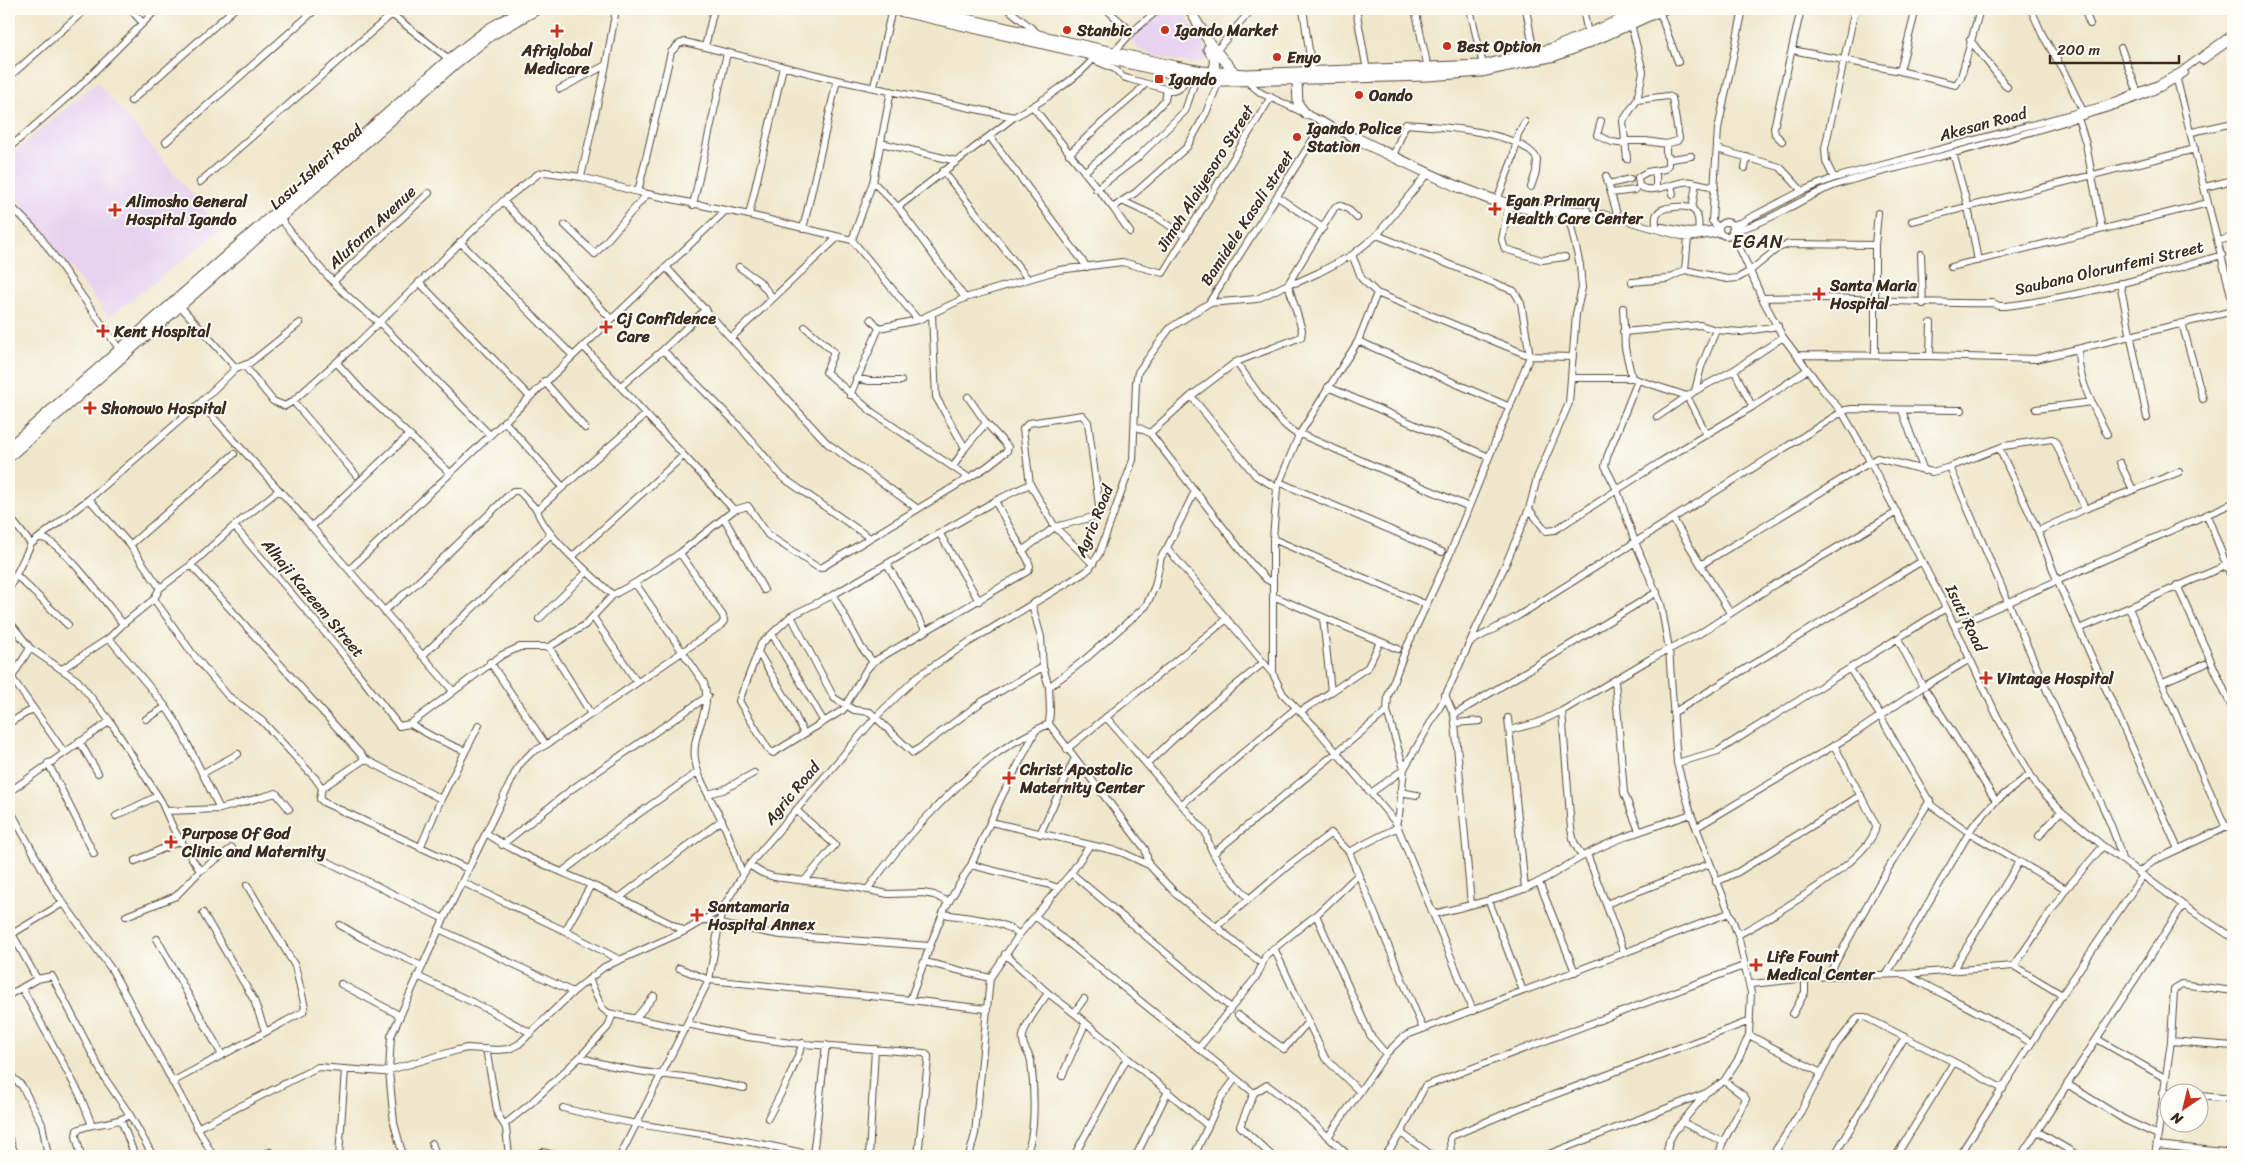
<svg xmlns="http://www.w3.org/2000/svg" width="2242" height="1165" viewBox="0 0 2242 1165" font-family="Sriracha,sans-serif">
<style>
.built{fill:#e6d2f0}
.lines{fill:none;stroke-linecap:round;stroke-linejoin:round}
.minor-casing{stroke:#564638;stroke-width:8}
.major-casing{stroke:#564638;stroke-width:11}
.minor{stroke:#fff;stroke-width:6}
.major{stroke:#fff;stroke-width:9}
.poi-dot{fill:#c8321e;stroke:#fdfcf7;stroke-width:2}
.labels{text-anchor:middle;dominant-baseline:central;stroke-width:4;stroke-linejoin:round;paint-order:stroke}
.poi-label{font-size:16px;font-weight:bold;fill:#3b2a1e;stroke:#fdfcf7;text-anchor:start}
.street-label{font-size:16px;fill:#3b2a1e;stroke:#fdfcf7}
.quarter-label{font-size:19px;letter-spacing:1px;fill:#3b2a1e;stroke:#fdfcf7}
</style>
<rect width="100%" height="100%" fill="#fdfcf7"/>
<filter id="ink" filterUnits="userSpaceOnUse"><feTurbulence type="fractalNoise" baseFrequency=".02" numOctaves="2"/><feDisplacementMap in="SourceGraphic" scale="10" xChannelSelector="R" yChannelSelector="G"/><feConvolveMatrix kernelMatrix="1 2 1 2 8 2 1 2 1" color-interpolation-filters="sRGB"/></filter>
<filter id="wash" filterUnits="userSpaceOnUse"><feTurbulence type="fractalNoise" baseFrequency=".0096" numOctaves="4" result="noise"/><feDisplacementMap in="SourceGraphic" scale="20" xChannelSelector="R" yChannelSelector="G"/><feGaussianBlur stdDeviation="1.12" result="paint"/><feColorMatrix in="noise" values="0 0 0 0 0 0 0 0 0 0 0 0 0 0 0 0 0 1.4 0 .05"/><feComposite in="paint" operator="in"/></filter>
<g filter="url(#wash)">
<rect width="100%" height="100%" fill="#efe7cb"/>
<!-- built -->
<path class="built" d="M1161,9H1181L1211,58L1192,64L1156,56L1141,50L1128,37Z
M97,82L222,230L109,317L9,189V157Z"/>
</g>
<g filter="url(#ink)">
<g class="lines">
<!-- minor casing -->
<g class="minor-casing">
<path id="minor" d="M130,9L142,22
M385,9L449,59
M1008,9L1040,35
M1106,9L1132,32
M1303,9L1312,71
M1356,9L1367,71
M1415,9L1428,68
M1470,9L1483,65
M1526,9L1534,53
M1583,9L1588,34
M2031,9L2042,34L2063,70L2083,111
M2084,9L2090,24
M771,10V9
M1659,11L1678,62
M1970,40L2007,87
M705,47L714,9
M2121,48L2138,93
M1792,50L1900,71L1956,85L1961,77L1980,9
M1216,51L1252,9
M1113,53L1132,32L1159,9
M1092,59L1115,69L1123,77L1129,79L1173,91L1179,89L1189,76
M2202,61L2233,39
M1900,71L1916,9
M9,77L86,9
M1245,80L1261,93L1324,122L1364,145L1456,188L1497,204L1540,213L1603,214L1688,238L1720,233
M2177,80L2233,303
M874,86L892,9
M560,89L606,65
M1637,100L1668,96L1672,98L1679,138L1677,141L1666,144V155L1671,159L1691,156
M131,101L234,9
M1033,107L1113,208L1122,201L1157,217L1186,237
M2078,118L2086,144L2102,229
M1601,121L1597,135L1612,142L1625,144
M2192,132L2233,123
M1351,136L1358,137C1410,162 1476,199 1533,207C1550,210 1569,208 1587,210
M990,137L1087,267
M1624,141H1646L1666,144
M1782,141L1775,134L1774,128L1801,9
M166,142L316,9
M881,143L956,161
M9,148L78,88L157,9
M1717,149L1780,167L1802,191
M1953,153L1968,207L1978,261
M1069,154L1103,122L1137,93L1145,84
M1394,154L1406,124C1437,127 1520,130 1537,159L1536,172L1531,187
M1668,158V165L1665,169L1647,172L1638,177L1639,186C1656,197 1681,176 1696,183
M1627,159L1623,121L1637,100L1643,72L1631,24
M1745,168L1747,157
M943,171L1028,279
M1656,171V188
M1084,172L1149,117L1165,100L1167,90
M1606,176L1617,214
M581,177L606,65L616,9
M1834,178L1826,162L1825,148L1855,9
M200,182L392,14
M873,182L898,207L965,298
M1609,184L1630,179
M1671,186L1673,194
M2205,187L2233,180
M1096,189L1136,159L1185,111L1196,78
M638,192L671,52L679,44L685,42L837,80L1014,117
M1611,193L1635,190
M1278,197L1323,228
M1498,198L1513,158L1518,134L1525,122
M503,201L611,319
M1122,201L1135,193L1187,147L1206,113L1219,81
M9,204L37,232L120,350
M693,205L727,53
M898,207L1014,117C1035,106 1083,75 1095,56
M1508,207L1502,240L1505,249L1542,260L1565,257
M1113,208L1130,232
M1692,209L1696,183L1715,187
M749,215L783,67
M281,219C308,256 341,295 379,322L489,434
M1912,221L2195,149
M1719 229a7 7 0 1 1 14 0a7 7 0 1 1-14 0Z
M565,225L595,254L647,194
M1732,225L1742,222L1802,191L1834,178L2105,105L2158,84L2180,72L2233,33
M1656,226C1656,222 1655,217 1657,214C1661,206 1686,205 1692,209C1700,214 1699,225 1698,232
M1662,227L1689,232L1719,229
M1719,228L1712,221L1718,129L1743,9
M803,229L837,80
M1733,230C1763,227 1804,196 1836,185C1867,174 1900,168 1931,159C1985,145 2039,131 2092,113C2125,103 2157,93 2185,73
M1732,231L1762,298L1783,337L1823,390L1842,412L1864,450L1946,608L1998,718L2037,786L2061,811L2103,846L2183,905L2233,938
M852,240L873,182L891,91
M2218,241L2233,237
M460,242L572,355
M1921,254L1923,304
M666,267L827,443L918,509
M739,267L759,281L773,298
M1951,267L2208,203
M1685,270L1688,238
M334,281L429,193
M419,282L529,396
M1632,282L1667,279L1685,270L1727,279L1738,278L1750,271L1778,248L1789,244L1875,245
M2120,283L2147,418
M1377,293L1530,356L1573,357
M1762,298C1840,295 1916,305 1993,303L1999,306H2006C2079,297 2152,276 2222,255
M1209,303L1324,122
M180,306L236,368
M1623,308L1625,348L1632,378
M932,315L936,397L965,448
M871,319L879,328
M2182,323L2203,399
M805,327L834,352L826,372L872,412L969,478
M1623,332L1700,325L1716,330L1741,332L1778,326
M732,337L837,238
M1358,341L1510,407
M583,346L734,510
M663,350L740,427L782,477L870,538
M2079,350C2075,375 2096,412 2107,434
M1797,355L1930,356L2036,359L2233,311
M1875,355V245L1878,213
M1930,356L1931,323
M1236,362C1251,382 1277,425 1299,435
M337,363L367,396L450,473
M244,365L273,401L285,406L293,401L358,343L503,201L538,174L545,172L581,177L638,192L749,215L852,240L918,320
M1734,370L1750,402
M856,378L869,381H901
M1571,378H1632L1687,396L1707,435
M1638,380L1607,457L1605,466L1617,490L1635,542L1661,604L1669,649L1677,763L1691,814L1738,935L1751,993L1749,1035L1739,1058L1724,1081L1706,1093L1674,1132L1669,1141L1666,1156
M544,381L585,428
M621,386L663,350L706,309
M1328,387L1489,457
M1695,391L1701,367L1716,330
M850,395L879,328L918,320L965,298L1059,270L1122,262L1163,273L1271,97
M1191,396L1256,476L1277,488
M293,401L356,475
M200,403L299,512L453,691
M2036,409L2092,402
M1903,413L1924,471
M1082,415L1088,422L1100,513L1097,516L1055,527L1030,484L1023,429L1029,423Z
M1657,417L1695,391L1734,370L1783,337
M504,421L562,486
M1135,426L1150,433L1250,562L1266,579L1273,583
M1150,433L1191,396L1236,362L1301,337L1302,330L1288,284L1335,207L1339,205L1348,209L1357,218
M1300,434L1469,507
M1999,448L2038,531L2057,580L2178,849
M2120,463L2133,490
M953,467L965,448L986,423
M1950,467C1988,556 2026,644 2065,731C2084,773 2111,814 2122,859
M1279,482L1442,552
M279,490L234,526L338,648L399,726L410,724L502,655L520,647H549L585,625L613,595
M1195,491L1167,548L1273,674L1283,694L1316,728L1396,823L1473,1011
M89,499L130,545L160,588
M995,501L1028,560L1030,566L1028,571L873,662L866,670L843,710L773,753L768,749L739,701L761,644L791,616L833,595L995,501L1030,484
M1529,509L1546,531L1555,530L1662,461L1752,407L1807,370
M537,510C543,534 593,577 613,595L635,583L704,683C713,712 691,731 695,759C698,780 712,800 721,819C730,837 736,855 742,874
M2207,515L2233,582
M9,516L31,544L9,589
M724,518L764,590
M1673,519L1730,613
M311,527L409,435
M2038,531L2085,509L2179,472
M940,534L979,601
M41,538C60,539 109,607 123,624
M1273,539L1427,605
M31,544L89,499L200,403L236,368L250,363L300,323
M130,545L234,454
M1022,551L1055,527L1093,564
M573,556L683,456
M887,564L926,631
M1702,564L1877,458L1932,472L1950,467L2004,446L2052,439L2055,441L2085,509
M191,565L365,759L441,799
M349,570L724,212
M17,576L68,625
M635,583L680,553L734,510L748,506L768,535L817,567L821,568L985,468L1007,451L1008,447L986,423L968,397
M2177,585L2233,710
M833,595L861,647L873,662
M1273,596L1398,649
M154,599L192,653L228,696L262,721L315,778L322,788L320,799L323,802L468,869
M1032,605L1041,637L1043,667L1049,687L1050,711L1049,724L1145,849L1149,865
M2129,608L2226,828
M384,611L416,584L513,491H519L537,510L645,415
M791,616L834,698L854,710L870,712L913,753L983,701L1043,667
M593,617L637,682
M1323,618L1331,692L1368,667L1380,642
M539,619L587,572
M9,621L30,648L77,680L110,721L161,801L174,830L200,871
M1955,626L2233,503
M2079,629L2225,566
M772,634L824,722
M109,638L166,707L178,725L220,809
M1898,639L1923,687
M1470,642L1518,616L1845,410L1852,409L1962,410
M549,647L591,714
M758,652L789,703L804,734
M422,656L551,534
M490,662L546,745
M62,669L109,638L123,624L154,599L160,588L191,565L234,526
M1850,669L1876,709L1932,806L1970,833L2066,889
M1273,674V539L1277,488L1299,435L1358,341L1377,293L1362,279L1352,255
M12,678L64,752
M1615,680L1624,793L1639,831
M9,682L30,648
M2163,682L2205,664
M1049,687L1083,661L1146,606L1155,586L1161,557L1167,548
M1927,692L1996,801
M1445,695L1454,715L1455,723L1471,904
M1301,711L1331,692
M1562,711L1571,829L1574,842L1582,857
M1673,713L1922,561
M1454,715L1657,592
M1106,717L1206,833C1211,860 1232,879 1249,899
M1508,718L1525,889
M146,719L166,707
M9,723L33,709
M1455,723L1480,721
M410,724L435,738L465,751
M1510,730L1537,723L1562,711L1650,659L1699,634L1777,583L1897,512
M79,741L98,773
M1067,749L1227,619
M48,763L94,854
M1677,763L1718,751L1946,608
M1147,764L1198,716L1263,663
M203,773L238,754
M322,788L365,759
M9,792L110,721
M1400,792L1417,795
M1371,793L1404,769L1387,711L1388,696L1405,651L1449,556L1530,356L1521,303L1514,291L1377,235
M708,794L723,790L754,773
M1182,804L1296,708
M9,808L54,890L112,970L213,1156
M796,810L835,845L804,881
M166,811L220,809L276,793L289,809
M116,816L158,796
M991,822L1121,852L1149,865L1177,895L1261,963
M1396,823L1399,815L1404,769L1442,703L1507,561L1529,509L1537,478L1569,403L1576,314L1582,288L1580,265L1568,214
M1697,827L1855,733L1923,687L1970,659
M486,833C518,855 553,868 589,884C621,898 653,915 685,931
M1040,834L1074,760
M2039,836L2061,811
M502,845L572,789L708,696
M420,848L441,799L479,725
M1349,852L1398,827
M1214,853L1387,711
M1587,854L1624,952
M320,858L444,919
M135,861L182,840
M749,865L762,873L774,877L854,887L888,894L923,893L934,895L949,902
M971,865L1047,884L1058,888
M562,872L631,819L698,772
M2139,872L2155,860L2233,824
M1071,873L1231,1008L1198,1049
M462,882L565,931L618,959
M1539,882L1575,972
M1716,882L1738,872L1861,795
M867,890C902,841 948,790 996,754C1008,745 1022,738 1035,731
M619,898L722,820
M1489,901L1523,991
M1606,904L1709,864
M203,913L254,1000L265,1031
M944,914C964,918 1004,919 1019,935
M1434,914C1465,906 1497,900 1526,888C1548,879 1566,865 1587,854C1619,837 1656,826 1691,814
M1316,915L1370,1035L1386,1054
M126,916L176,896L200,871L232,848
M1035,916L1254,1093
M706,920L719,924L781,935L930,946L945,908L971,865L1001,798L1036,730L1049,724
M340,925L362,938L422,966
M1216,927L1289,865L1331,833L1349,852L1423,1029
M9,928L37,979
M439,929L573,992
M565,931L591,885
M12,934L63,903
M1738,935C1768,918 1875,859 1876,825L1834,745
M157,939L222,1055
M1274,948L1325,1058L1360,1092
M1005,954L1048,993L1074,1013L1084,999
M925,962L990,978
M2014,966L2066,889L2103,846
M679,968L709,980L910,1000L930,946
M1952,971L2019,862
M1887,974L1973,826L1996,801L2029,775
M1905,974C1947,997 1991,1017 2031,1043
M417,976L489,1010L531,1033
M1828,976L1880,882L1930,800
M589,979L602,1008L608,1013L685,1029
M341,984L399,1015
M1751,984L1828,976L1905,974L2014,966L2062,995
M22,988L79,1093L92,1125
M9,995L37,979L52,976L104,1077L130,1115L153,1156
M910,1000L986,1009
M1231,1008L1257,976L1266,955L1316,915L1358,875
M1074,1013L1207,1125
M1793,1014L1805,992V978
M1238,1015L1284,1049L1308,1022
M612,1016L608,1027L580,1057C613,1068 641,1072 675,1076C698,1078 722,1084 744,1088
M635,1019L654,996
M687,1024L748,1037L791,1043L924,1053L928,1056V1060L918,1156
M1749,1035L1821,1073
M2097,1039L2165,1078
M2171,1041L2233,1046
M486,1049L498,1115L506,1128L509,1156
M9,1074L22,1086L42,1124L48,1156
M1062,1076L1085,1024
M172,1082L303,1012L305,1007L295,966L247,885
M2067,1084L2125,1120L2158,1135
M2163,1092H2171
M2200,1096L2233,1099
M563,1108C645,1130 732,1134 814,1156
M768,1118L789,1078L803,1043
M121,1120L135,1156
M1682,1122L1723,1142
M505,1124L530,1104L580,1057
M197,1128L318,1067L383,1072L458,1050L467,1048L498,1050L509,1049L519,1044L573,992L604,967L685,931L722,909
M2037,1131L2079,1156
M1401,1133L1433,1156
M1328,1137L1386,1054L1401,1039L1407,1035L1729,913
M9,1139L16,1156
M432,1143L435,1152L433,1156
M2157,1145L2233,1153
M1028,1151L1037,1156
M542,1152L558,1156
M1451,1155L1450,1139L1452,1136L1519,1108L1750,1021
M81,1156L76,1136L77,1130C94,1122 114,1125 130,1115
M261,1156L270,1152
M339,1156L345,1069
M403,1156L394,1123L389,1071L391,1036L441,925L519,765L532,752L546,745L720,626L724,621L723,616L680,553
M620,1156L709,980L722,909L749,865L875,718L918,676L969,642L1084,573L1089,569L1099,554L1133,460L1136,382L1138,372L1170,328L1209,303L1257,299L1288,284L1298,282L1318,273L1352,255L1377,235L1426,175
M813,1156L826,1045
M869,1156L875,1049
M969,1156L975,1134L990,978L1019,935L1071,873L1090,845
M1025,1156C1037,1135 1034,1086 1031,1061C1029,1052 1021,1046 1023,1036C1027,1020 1039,1006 1048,993
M1074,1156L1127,1058
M1136,1156L1168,1091
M1194,1156L1221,1098L1235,1079
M1272,1156L1240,1126L1254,1093L1267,1085L1293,1105L1349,1156
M1385,1156L1401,1133L1425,1086L1746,965
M1544,1156L1706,1093
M1718,1156L1723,1142L1746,1099L1744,1096L1724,1081
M1772,1156L1801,1111L1836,1045L1858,1017H1865L1954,1062L2003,1089
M1834,1156L1905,1037
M1896,1156L1954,1062
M1959,1156L2062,995L2143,875
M2021,1156L2183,905
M2155,1156L2171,1041L2174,990L2181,984L2233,991"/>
</g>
<!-- major casing -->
<g class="major-casing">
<path id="major" d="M890,9L1174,74L1219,81H1233L1428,76L1481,72L1555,56L1591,42L1665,9
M923,9L1175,66L1202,71L1247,74L1483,65L1553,48L1646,9
M1189,9L1211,45L1235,73
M1208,49L1214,58L1215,72
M1297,80L1298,104L1306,114
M9,447L449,59L488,29L523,9
M9,457L454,65L492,35L538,9"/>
</g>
<!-- minor -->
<use href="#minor" class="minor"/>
<!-- major -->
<use href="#major" class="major"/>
</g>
</g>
<!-- markers -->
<g class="poi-dot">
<circle cx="1067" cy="30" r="5"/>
<circle cx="1165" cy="30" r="5"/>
<path d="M554.5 23.5h5v5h5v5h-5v5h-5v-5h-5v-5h5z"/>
<circle cx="1447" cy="46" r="5"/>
<circle cx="1277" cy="57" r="5"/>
<rect x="1154" y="74" width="10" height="10" rx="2.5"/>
<circle cx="1359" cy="95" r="5"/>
<circle cx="1297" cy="137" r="5"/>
<path d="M1492.5 201.5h5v5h5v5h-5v5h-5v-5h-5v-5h5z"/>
<path d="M112.5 202.5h5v5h5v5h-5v5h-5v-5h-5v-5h5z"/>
<path d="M1816.5 286.5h5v5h5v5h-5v5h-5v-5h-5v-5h5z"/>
<path d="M603.5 319.5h5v5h5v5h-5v5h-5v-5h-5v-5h5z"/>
<path d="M100.5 323.5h5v5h5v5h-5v5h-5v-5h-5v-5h5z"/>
<path d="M87.5 400.5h5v5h5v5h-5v5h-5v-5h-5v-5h5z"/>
<path d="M1983.5 670.5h5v5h5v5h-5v5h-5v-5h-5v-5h5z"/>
<path d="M1006.5 770.5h5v5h5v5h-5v5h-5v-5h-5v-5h5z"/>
<path d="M168.5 834.5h5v5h5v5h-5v5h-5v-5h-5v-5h5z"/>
<path d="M694.5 907.5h5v5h5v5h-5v5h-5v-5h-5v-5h5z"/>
<path d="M1753.5 957.5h5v5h5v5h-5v5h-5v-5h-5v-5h5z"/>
</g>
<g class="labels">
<!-- poi labels -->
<g class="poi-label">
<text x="1077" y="30">Stanbic</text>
<text x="1175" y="30">Igando Market</text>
<text x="1457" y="46">Best Option</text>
<text x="557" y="50" text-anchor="middle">Afriglobal<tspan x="557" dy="18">Medicare</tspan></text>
<text x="1287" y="57">Enyo</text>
<text x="1169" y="79">Igando</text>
<text x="1369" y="95">Oando</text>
<text x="1307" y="128">Igando Police<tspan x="1307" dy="18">Station</tspan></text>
<text x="1506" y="200">Egan Primary<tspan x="1506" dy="18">Health Care Center</tspan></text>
<text x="126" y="201">Alimosho General<tspan x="126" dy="18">Hospital Igando</tspan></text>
<text x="1830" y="285">Santa Maria<tspan x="1830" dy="18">Hospital</tspan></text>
<text x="617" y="318">Cj Confidence<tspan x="617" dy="18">Care</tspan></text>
<text x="114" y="331">Kent Hospital</text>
<text x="101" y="408">Shonowo Hospital</text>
<text x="1997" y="678">Vintage Hospital</text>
<text x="1020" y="769">Christ Apostolic<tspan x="1020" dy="18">Maternity Center</tspan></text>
<text x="182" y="833">Purpose Of God<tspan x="182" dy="18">Clinic and Maternity</tspan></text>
<text x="708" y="906">Santamaria<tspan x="708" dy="18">Hospital Annex</tspan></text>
<text x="1767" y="956">Life Fount<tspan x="1767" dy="18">Medical Center</tspan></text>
</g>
<!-- street labels -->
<g class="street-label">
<text transform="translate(1983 124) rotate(-15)">Akesan Road</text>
<text transform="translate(316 167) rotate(-42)">Lasu-Isheri Road</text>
<text transform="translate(1205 178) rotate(-58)">Jimoh Alaiyesoro Street</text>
<text transform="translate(1247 218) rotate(-57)">Bamidele Kasali street</text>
<text transform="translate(372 227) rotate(-43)">Aluform Avenue</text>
<text transform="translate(2109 268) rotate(-13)">Saubana Olorunfemi Street</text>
<text transform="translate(1094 521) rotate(-68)">Agric Road</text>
<text transform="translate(313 598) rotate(50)">Alhaji Kazeem Street</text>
<text transform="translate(1966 618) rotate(64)">Isuti Road</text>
<text transform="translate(792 793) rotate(-50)">Agric Road</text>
</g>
<!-- quarter labels -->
<g class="quarter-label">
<text x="1758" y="241">EGAN</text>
</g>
</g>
<!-- margin -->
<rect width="2242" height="1165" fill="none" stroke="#fdfcf7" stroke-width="30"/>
<!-- north arrow -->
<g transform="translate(2184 1108) rotate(215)"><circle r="24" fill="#fdfcf7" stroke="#afa8a0"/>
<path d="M0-4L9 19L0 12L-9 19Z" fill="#c8321e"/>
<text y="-8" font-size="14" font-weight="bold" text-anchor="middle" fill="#3b2a1e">N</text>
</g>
<!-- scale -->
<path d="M2050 55v8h129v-8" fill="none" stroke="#3b2a1e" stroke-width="2.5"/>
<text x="2057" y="55" font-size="15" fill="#3b2a1e" stroke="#fdfcf7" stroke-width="4" paint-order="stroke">200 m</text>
</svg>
